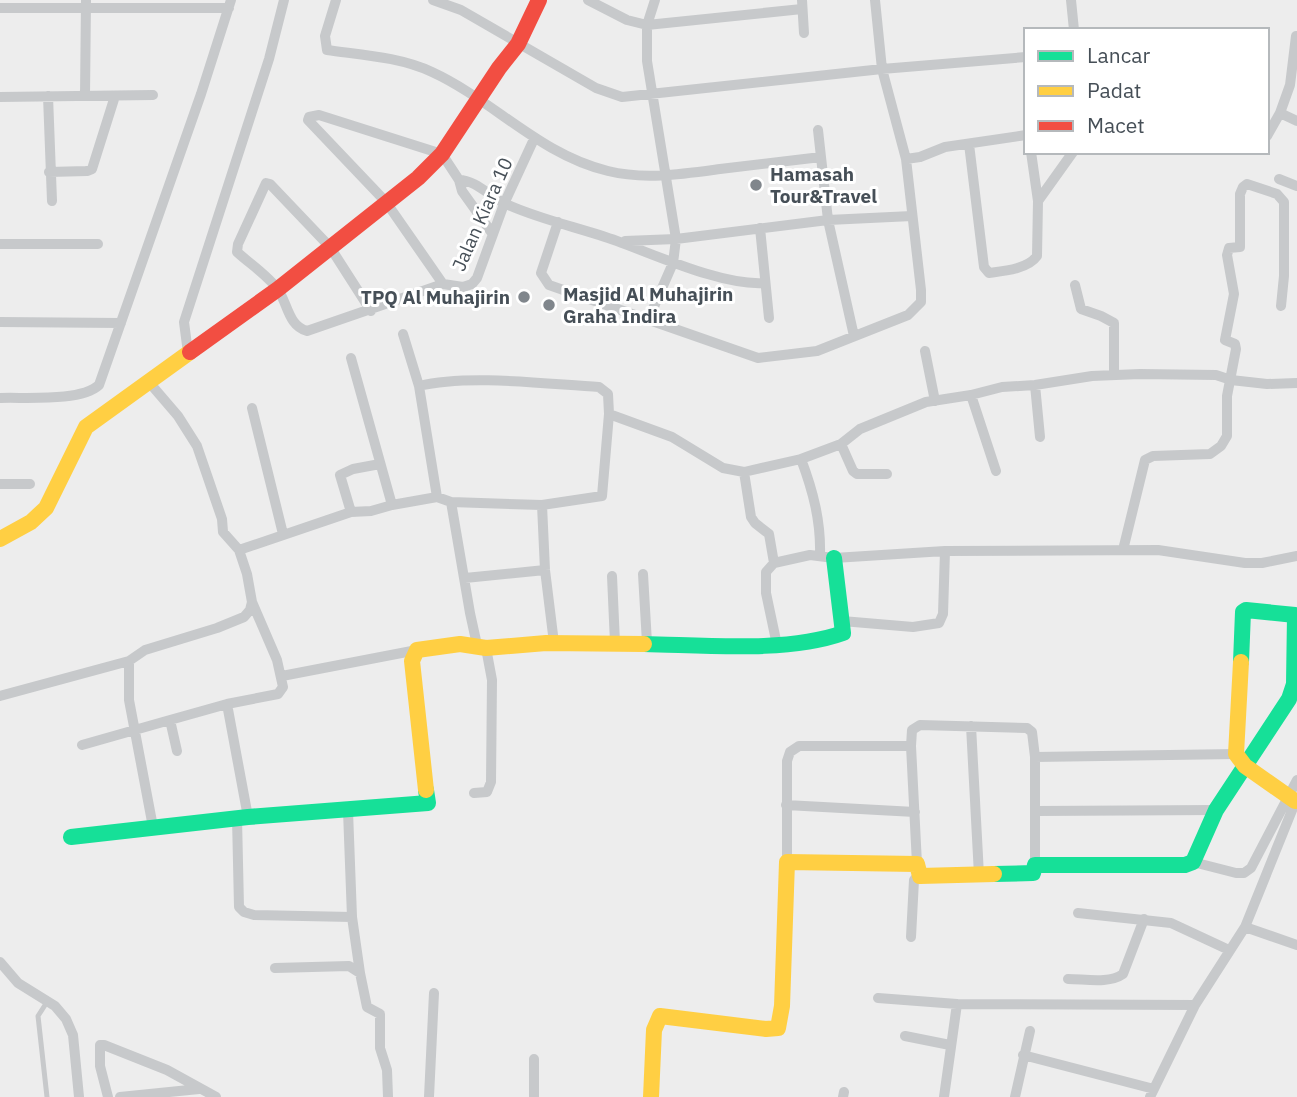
<svg xmlns="http://www.w3.org/2000/svg" width="1297" height="1097" viewBox="0 0 1297 1097" font-family="'IBM Plex Sans',sans-serif">
<style>
.lines{fill:none;stroke-linecap:round;stroke-linejoin:round}
.lane{stroke:#c7c9cb;stroke-width:5}
.street{stroke:#c7c9cb;stroke-width:10}
.fast{stroke:#16e098;stroke-width:16}
.slow{stroke:#ffcf43;stroke-width:16}
.jam{stroke:#f24e42;stroke-width:16}
.poi-dot{fill:#80868c;stroke:#fff;stroke-width:2.5}
.labels{text-anchor:middle;dominant-baseline:central;stroke-width:6;stroke-linejoin:round;paint-order:stroke}
.poi-label{font-size:19px;font-weight:bold;fill:#464f57;stroke:#fff;text-anchor:start}
.street-label{font-size:19px;fill:#464f57;stroke:#fff}
</style>
<rect width="100%" height="100%" fill="#ededed"/>
<g class="lines">
<!-- lane -->
<path class="lane" d="M47,1097L38,1016L47,1002"/>
<!-- street -->
<path class="street" d="M336,0L325,36L327,50C362,55 400,57 432,72C493,100 540,155 608,171C644,180 683,174 720,169C753,165 787,161 821,157
M433,0L461,10L596,88L622,97L882,69L1026,57
M588,0L627,20L647,25L802,9
M802,0L804,33
M1071,0L1074,30
M0,8H229
M1296,36L1290,85L1280,113L1297,121
M48,96L52,201
M85,96L86,0
M0,97L153,95
M818,130L828,220L854,336
M1267,136L1280,113
M969,144L984,267L989,273C1004,271 1028,269 1037,256L1038,201L1031,152
M906,159L920,157L945,147L1026,135
M49,172L87,171L92,169L115,96
M1279,179L1297,186
M459,180C476,180 490,197 506,204C541,220 581,228 617,241C658,256 723,286 765,283
M1038,201L1073,152
M558,222L541,273L549,285L758,358L817,351L908,315L921,302V290L906,159L882,69L875,0
M760,228L769,318
M625,241L676,239L828,220L912,216
M0,244H98
M443,284L386,202L308,120L309,117L319,115L442,154L459,180L462,191L492,233
M1075,285L1081,309L1101,316L1114,323V375
M371,311L330,247L270,184L266,183L238,244L237,252C250,264 269,276 279,291C288,306 289,326 307,331L443,284L463,287L472,284L477,278L504,204L534,139
M649,318L673,263L676,239L647,61V25L655,0
M0,322L121,323
M403,334L419,386L437,497
M925,351L935,401
M188,353L184,322L269,59L284,0
M351,358L392,505
M148,381L178,416L197,446L222,519L223,532L239,550L247,574L252,602L250,610L244,617L217,628L145,650L129,661V700L153,827
M1035,385L1040,437
M419,386C469,374 546,384 599,387L608,394L609,414L602,496L542,505L451,502L470,613L477,645
M971,395L996,471
M0,398C25,397 81,402 99,385L201,94L231,0
M252,408L283,534
M609,414L672,437L723,468L744,472L801,459L841,444L860,429L926,402L971,395L1002,387L1035,385L1092,376L1140,374L1216,375L1231,380L1267,384L1297,383
M841,444L853,471L857,474H887
M801,459C813,491 821,521 820,555
M744,472L751,517L755,523L769,534L774,563
M0,484H30
M542,505L545,570L554,643
M351,512L340,475L353,469L380,464
M239,550L351,512L371,511L392,505L437,497L451,502
M1123,550L1145,460L1153,456L1210,454L1221,446L1227,436V396L1236,349L1235,344L1225,340L1234,294L1227,255L1229,248L1240,247V194L1243,187L1247,184L1277,194L1284,202V276L1281,306
M643,574L647,643
M612,576L615,643
M465,578L545,570
M842,621L913,627L939,623L943,614L945,551
M777,645L766,593V572L774,563L810,555L834,558L945,551L1158,550L1245,563H1262L1297,556
M282,676L417,650
M0,696L129,661
M227,704L248,817
M170,720L227,704L278,694L283,687L277,660L252,602
M971,726L979,875
M82,745L170,720L177,751
M1035,757L1236,754
M474,793L487,792L491,782L492,680L486,648
M786,805L915,812
M348,811L352,917L360,973
M1036,811L1216,810
M237,818L239,907L244,912L254,915L352,917
M787,862V761L790,752L799,746H911
M1193,862L1236,873H1244L1251,868L1297,780
M917,864L911,746L912,730L920,725L1027,728L1032,732L1035,757V865
M1078,913L1171,923L1229,950
M1245,927L1297,945
M911,937L914,880L918,875
M0,962L18,983L55,1006L66,1019L73,1035L79,1097
M275,968L349,966L360,973L367,1007L380,1014V1048L387,1070L388,1097
M1068,979C1085,979 1109,984 1123,974L1144,919
M878,998L957,1004L1195,1005
M905,1036L950,1045
M1023,1055L1154,1089
M108,1097L100,1066V1045H104L167,1070L216,1097
M120,1097L199,1089
M429,1097L434,993
M534,1097V1059
M843,1097L844,1092
M944,1097L957,1004
M1015,1097L1030,1031
M1150,1097L1195,1005L1245,927L1297,798"/>
<!-- fast -->
<path class="fast" d="M644,644C703,645 787,653 843,633L834,558
M71,837L248,817L428,803L426,790
M994,874L1033,873L1035,865H1185L1193,862L1216,810L1289,699L1294,684L1295,615L1246,610L1243,612L1241,662"/>
<!-- slow -->
<path class="slow" d="M0,539L31,522L46,508L86,427L190,352
M1241,662L1236,754L1245,766L1295,801
M426,790L412,661L417,650L460,644L486,648L546,643L644,644
M651,1097L654,1030L660,1016L766,1029L778,1028L782,1006L787,862L917,864L920,876L994,874"/>
<!-- jam -->
<path class="jam" d="M190,352L278,289L418,178L442,154L499,68L518,44L539,0"/>
</g>
<!-- markers -->
<g class="poi-dot">
<circle cx="756" cy="185" r="7"/>
<circle cx="524" cy="297" r="7"/>
<circle cx="549" cy="305" r="7"/>
</g>
<g class="labels">
<!-- poi labels -->
<g class="poi-label">
<text x="770" y="174">Hamasah<tspan x="770" dy="22">Tour&amp;Travel</tspan></text>
<text x="563" y="294">Masjid Al Muhajirin<tspan x="563" dy="22">Graha Indira</tspan></text>
<text x="510" y="297" text-anchor="end">TPQ Al Muhajirin</text>
</g>
<!-- street labels -->
<g class="street-label">
<text transform="translate(482 214) rotate(-66)">Jalan Kiara 10</text>
</g>
</g>
<!-- legend -->
<rect x="1024" y="28" width="245" height="126" fill="#ffffff" stroke="#b5b9bc" stroke-width="2"/>
<rect x="1038" y="51" width="35" height="10" fill="#16e098" stroke="#b5b9bc" stroke-width="2"/>
<text x="1087" y="63" font-size="21" fill="#464f57">Lancar</text>
<rect x="1038" y="86" width="35" height="10" fill="#ffcf43" stroke="#b5b9bc" stroke-width="2"/>
<text x="1087" y="98" font-size="21" fill="#464f57">Padat</text>
<rect x="1038" y="121" width="35" height="10" fill="#f24e42" stroke="#b5b9bc" stroke-width="2"/>
<text x="1087" y="133" font-size="21" fill="#464f57">Macet</text>
</svg>
